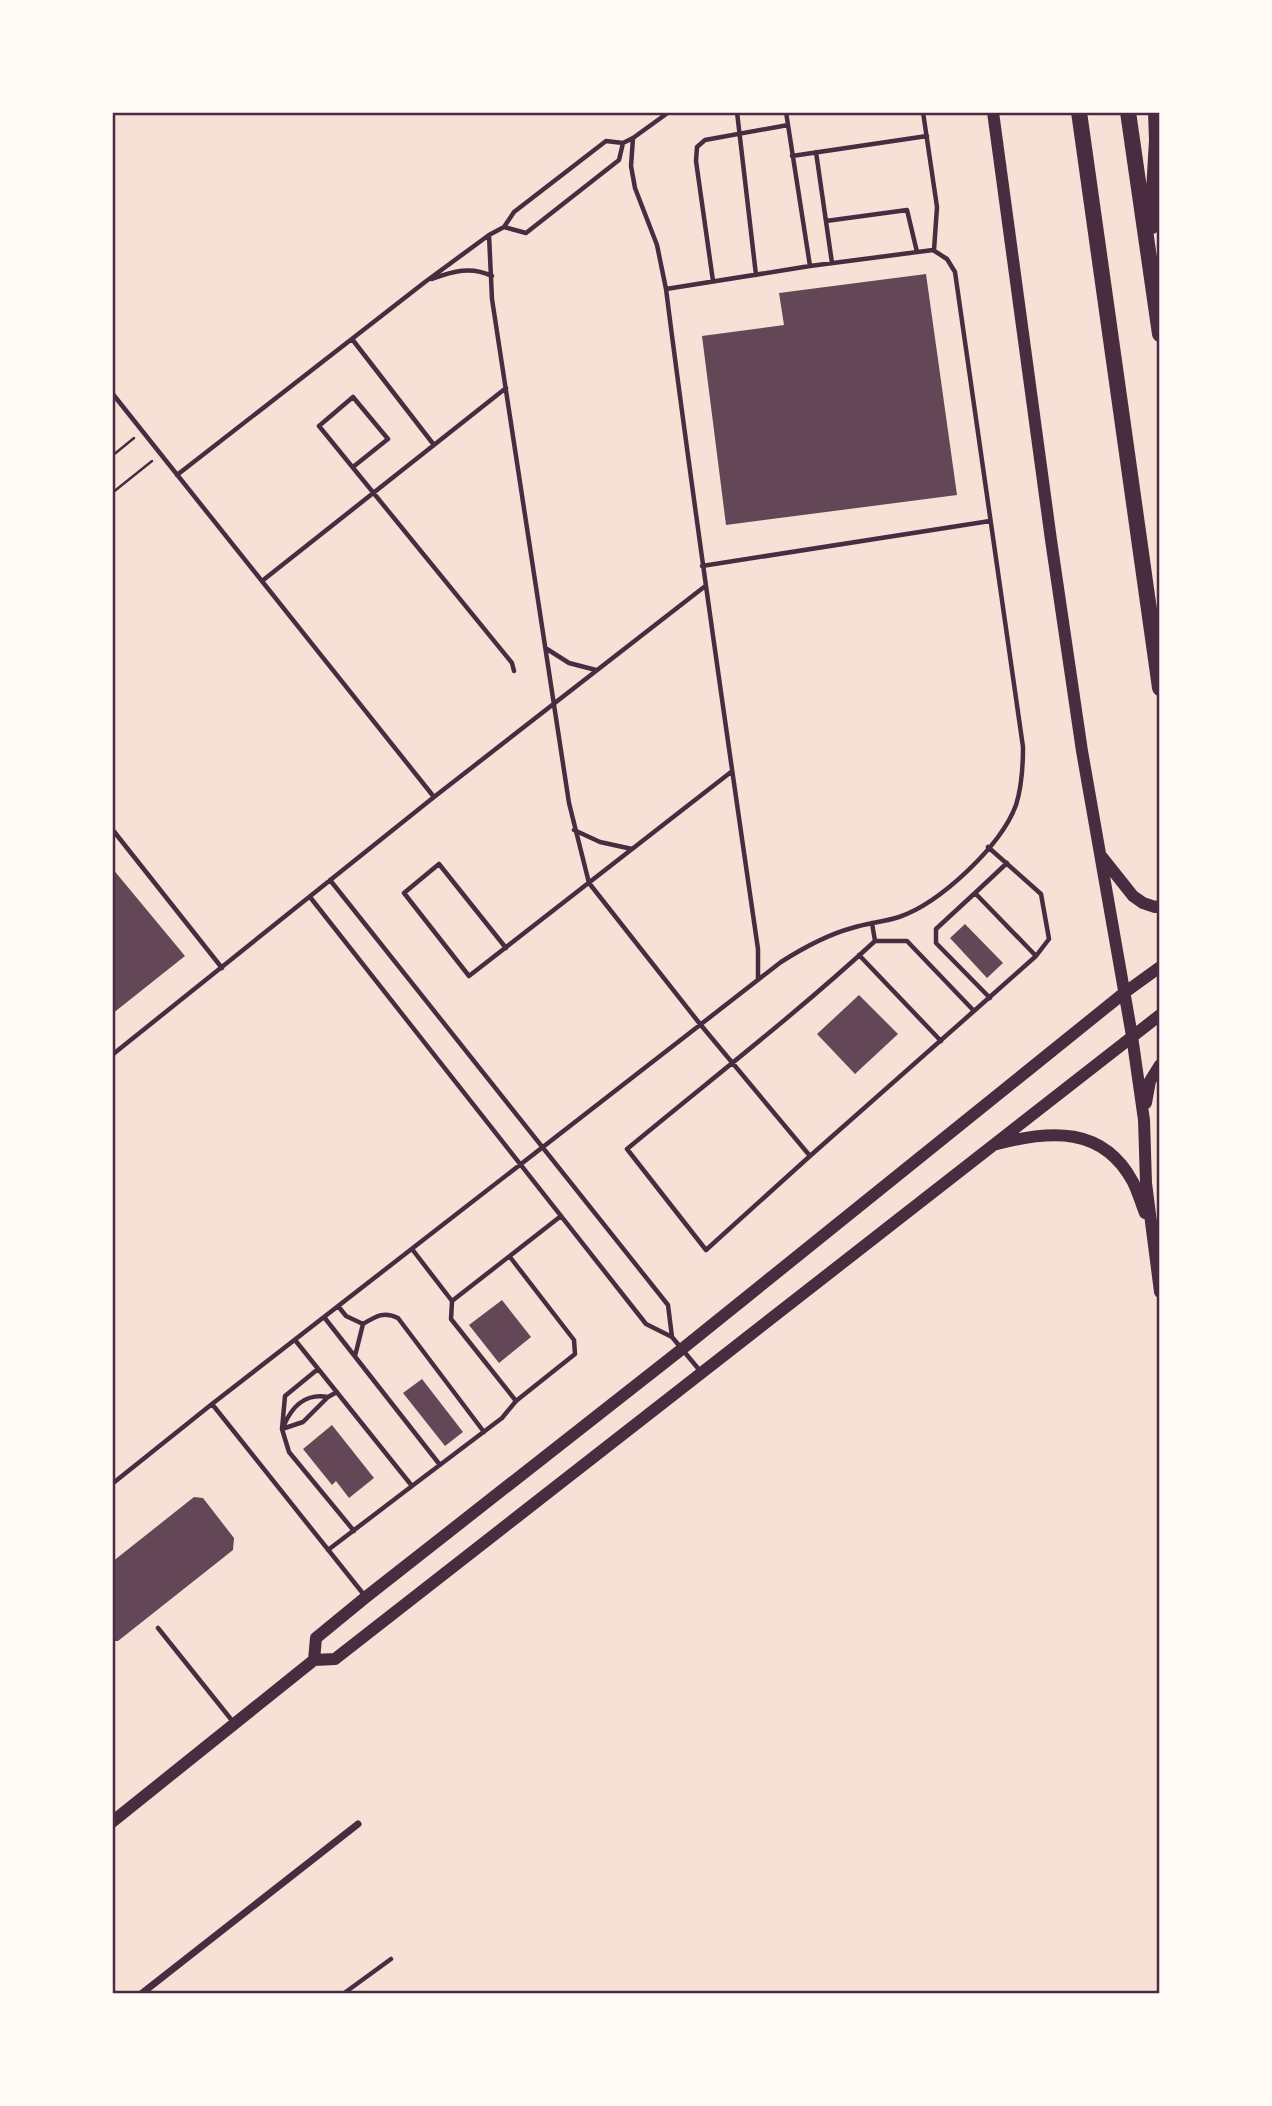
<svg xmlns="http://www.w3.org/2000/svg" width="1272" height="2106" viewBox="0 0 1272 2106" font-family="Roboto,sans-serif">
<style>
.building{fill:#644757}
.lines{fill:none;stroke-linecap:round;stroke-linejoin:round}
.path{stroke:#4a2c40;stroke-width:2.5}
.service{stroke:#4a2c40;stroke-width:4.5}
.minor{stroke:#4a2c40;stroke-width:7}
.secondary{stroke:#4a2c40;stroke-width:12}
.motorway{stroke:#4a2c40;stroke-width:16}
.neatline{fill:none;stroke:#4a2c40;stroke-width:2.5}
</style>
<rect width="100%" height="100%" fill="#f7e1d7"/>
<!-- building -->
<path class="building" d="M926,274L957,495L726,525L702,336L784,325L779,293Z
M112,868L185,956L112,1014Z
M965,924L1003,963L987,978L950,938Z
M859,995L898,1034L855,1074L817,1034Z
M502,1300L531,1337L499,1363L469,1325Z
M422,1379L463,1432L445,1446L403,1393Z
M332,1425L374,1478L349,1498L336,1481L332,1485L303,1449Z
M194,1497L203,1498L234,1538L233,1550L118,1641H112V1562Z"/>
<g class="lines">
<!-- path -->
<path class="path" d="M112,456L134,438
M112,493L152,461"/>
<!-- service -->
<path class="service" d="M669,112L633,138L631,166L635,188L657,245L666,289C694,510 726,729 758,949V979
M737,112L756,275
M786,112L810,266
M923,112L937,207L934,250
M816,152L832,263
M792,156L927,136
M826,221L907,210L917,252
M504,227L526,233L619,160L623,143
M489,235L492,299L569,803L589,883L700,1024L810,1156L706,1250L627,1149C710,1080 796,1014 875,941L872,923
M432,279C453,271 471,266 492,276
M713,281L696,161L697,147L705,140L788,125
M352,339L434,445
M112,393L434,797
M353,467L388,439L353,397L319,426L512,663L514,671
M177,475L425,282L489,235L504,227L514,212L606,141L623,143L633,138
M702,566L990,521
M262,581L506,388
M547,649L569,663L596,670
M112,829L222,968
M574,830L600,842L632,849
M1007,863L975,893L1036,956
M330,880L668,1305L672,1337
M975,893L936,929V943L990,998
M310,897L646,1324L672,1337L701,1372
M506,948L439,864L404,893L469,976C557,908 644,840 731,772
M859,955L941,1041
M974,1011L1036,956L1049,939L1041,894L988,847
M112,1055L434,797L704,587
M810,1156L974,1011L907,941H875
M412,1249L452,1301L561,1216
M452,1302L451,1319L516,1401
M338,1306L346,1316L363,1324
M324,1317L440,1465
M295,1340L412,1486L502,1418L516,1401L575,1354L574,1340L510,1257
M355,1356L363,1324C376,1316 384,1311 398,1318L484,1432
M318,1369L285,1396L282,1429L289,1452L354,1531
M212,1404L365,1596
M284,1425C293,1405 306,1393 328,1397
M282,1429L303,1422L328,1397L337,1392
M112,1484L212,1404L781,962C803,948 826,935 852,928C867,923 884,922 899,917C940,903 1001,846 1016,805C1022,786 1023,767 1023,747L955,272L947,259L933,250L810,266L666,289
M328,1550L412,1486
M158,1628L234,1723
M343,1994L391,1959"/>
<!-- minor -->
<path class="minor" d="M141,1994L358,1824"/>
<!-- secondary -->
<path class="secondary" d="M993,112L1051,540L1082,751L1132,1036L1144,1120L1146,1183L1160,1292
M1102,857L1133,896L1143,903L1155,907L1160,906
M1146,1103L1150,1081L1160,1065
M997,1144C1050,1130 1103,1126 1133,1182C1138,1192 1141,1203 1145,1213
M314,1660L316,1638L366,1597L682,1349L1124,993L1160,967
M112,1822L314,1660L335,1659L1160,1015"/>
<!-- motorway -->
<path class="motorway" d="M1079,112L1160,688
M1128,112L1160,334
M1152,226L1157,140L1156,112"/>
</g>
<!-- border -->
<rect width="1272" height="2106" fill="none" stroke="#fffaf5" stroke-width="228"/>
<rect x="114" y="114" width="1044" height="1878" class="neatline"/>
</svg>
